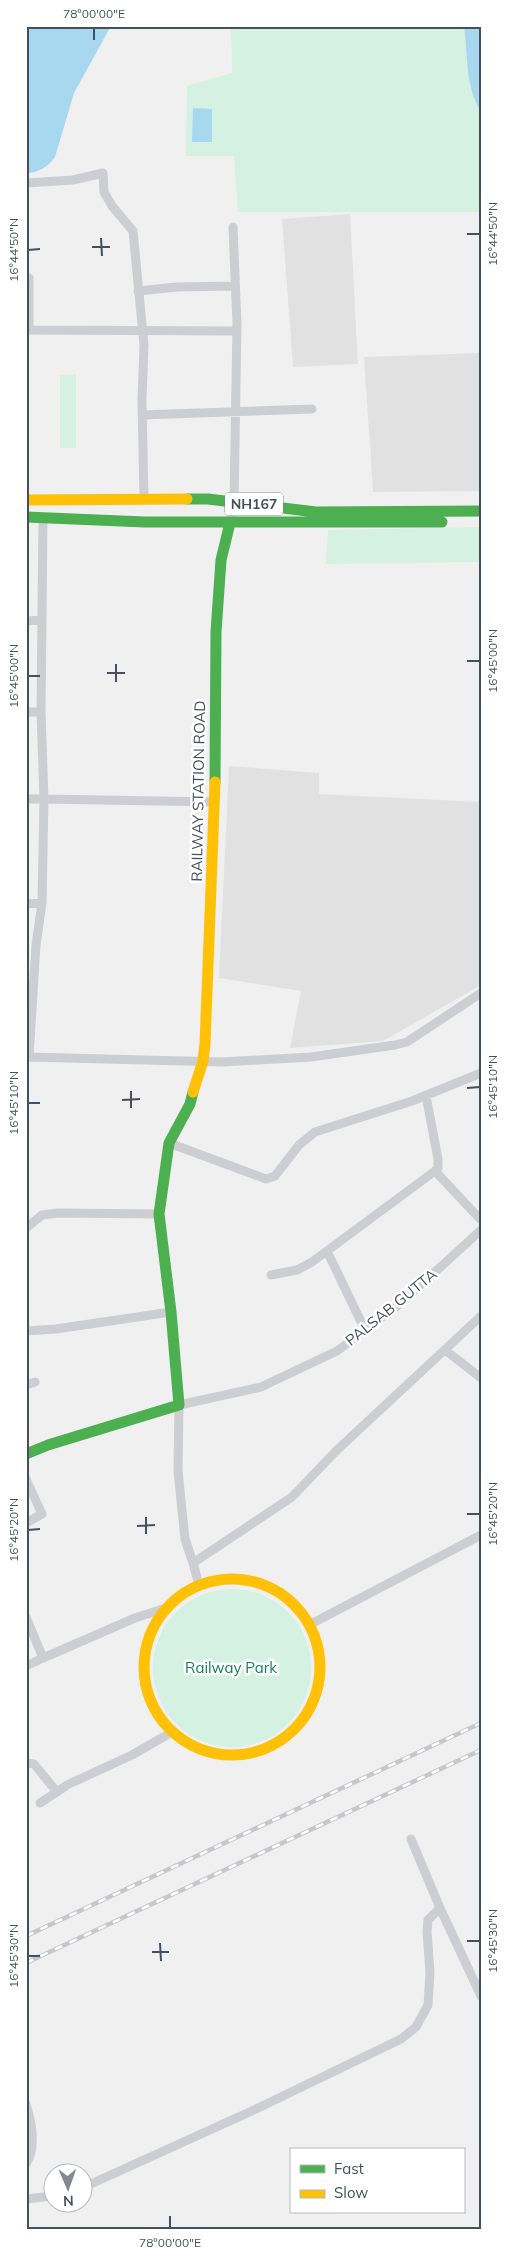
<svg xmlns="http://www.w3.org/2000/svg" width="507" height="2256" viewBox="0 0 507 2256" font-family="Mulish,sans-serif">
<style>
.education{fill:#e2e1e2}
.green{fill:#d4f1e2}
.water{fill:#a7d8ef}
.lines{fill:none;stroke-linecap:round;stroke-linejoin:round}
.street{stroke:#ccced1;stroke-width:9}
.fast{stroke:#4caf50;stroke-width:11}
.slow{stroke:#ffc107;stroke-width:11}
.rail-casing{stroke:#c6c7ca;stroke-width:4.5}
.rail{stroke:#fff;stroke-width:2.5;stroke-dasharray:8;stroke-linecap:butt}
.ticks{fill:none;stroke:#46505d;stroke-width:2}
.labels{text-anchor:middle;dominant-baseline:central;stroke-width:5;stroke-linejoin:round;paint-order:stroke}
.shield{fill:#fff;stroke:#7e848e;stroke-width:1}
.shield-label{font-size:14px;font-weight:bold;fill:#46505d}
.street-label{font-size:15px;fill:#46505d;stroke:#fff}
.park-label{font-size:15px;fill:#148258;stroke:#fff}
.neatline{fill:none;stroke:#46505d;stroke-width:2}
.ticks-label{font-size:12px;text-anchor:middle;fill:#46505d}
</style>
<rect width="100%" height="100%" fill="#f1f0f0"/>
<!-- education -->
<path class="education" d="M350,214L358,364L293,367L282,219Z
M481,353V491L373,492L364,357Z
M229,766L319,773V794L481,802V985L383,1041L290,1048L301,991L219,978Z"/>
<!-- green -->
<path class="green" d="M231,26H464C468,56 466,86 481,112V212H238L234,156H186L187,86L232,73Z
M76,374V448H60V375Z
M481,527V562L326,564L328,530Z
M153 1668a79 79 0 1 1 158 0a79 79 0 1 1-158 0Z"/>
<!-- water -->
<path class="water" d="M26,26H111L74,93L55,157C48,167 38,173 26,173Z
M464,26H481V112C465,86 468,56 464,26Z
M193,108L212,109V142H192Z"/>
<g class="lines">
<!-- street -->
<path class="street" d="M26,183L73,180L103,173L104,192L112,206L133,231L144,345L142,400L144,500
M29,278V330
M138,291L177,287L235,286
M26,330L236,331
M142,415L312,409
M43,518L41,712L44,799L215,802
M230,523L234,502L237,324L233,227
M26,621L42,620
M26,712H41
M26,799H44L42,903L36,945L29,1057H26
M26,904L42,903
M29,1057L222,1062L311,1057L395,1045L407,1042L481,993
M169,1143L266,1179L275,1176L299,1145L315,1132L412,1101L481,1073
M435,1171L481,1220
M26,1228L42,1215L57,1213L159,1214
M327,1251L365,1330
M271,1275L297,1270L312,1262L435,1171L438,1168V1159L426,1096
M26,1331L56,1329L171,1312
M445,1350L481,1378
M26,1385L35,1382
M26,1479L42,1514L26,1523
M193,1563L292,1497L336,1451L481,1316
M199,1585L193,1563L185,1539L178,1471L179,1405L261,1387L337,1351L400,1304L481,1230
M26,1617L43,1658L26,1666
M309,1625L481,1535
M43,1658L135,1618L166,1608
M26,1763L34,1764L57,1792L67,1785L132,1755L172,1732
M40,1803L57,1792
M411,1839L440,1908L481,1996
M26,2104C32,2123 37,2147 26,2164
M82,2188L256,2109L401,2039L416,2027L428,2005L430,1973L427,1931L428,1920L440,1908
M26,2199L52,2196"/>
<!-- fast -->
<path class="fast" d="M187,499H208L316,512L481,511
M26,517L145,522H442
M215,782L216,632L221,560L230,523
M26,1454L48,1445L179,1405L171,1312L159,1214L169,1143L190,1104L193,1092"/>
<!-- slow -->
<path class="slow" d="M26,500L187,499
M193,1092L203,1061L205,1044L215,782
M144 1667a88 88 0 1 1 176 0a88 88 0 1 1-176 0Z"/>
<!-- rail casing -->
<g class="rail-casing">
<path id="rail" d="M26,1936L481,1723
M26,1963L481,1750"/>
</g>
<!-- rail -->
<use href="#rail" class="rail"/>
</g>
<!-- ticks -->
<path class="ticks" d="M94,28V40M467,234H480M101,238L102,256M92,247H110M28,250L40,249M467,661H480M116,664V682M107,673H125M28,676H40M467,1088L480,1087M131,1091V1108M122,1100L140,1099M28,1103H40M467,1514H480M146,1517V1534M137,1526L155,1525M28,1530L40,1529M467,1941H480M160,1943L161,1961M152,1952H169M28,1956H40M170,2216V2228"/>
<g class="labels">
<!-- shield labels -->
<rect class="shield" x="225" y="492.5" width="58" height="23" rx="4"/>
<g class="shield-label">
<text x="254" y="504">NH167</text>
</g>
<!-- street labels -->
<g class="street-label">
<text transform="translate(198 791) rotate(-89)">RAILWAY STATION ROAD</text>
<text transform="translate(391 1307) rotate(-39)">PALSAB GUTTA</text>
</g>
<!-- park labels -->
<g class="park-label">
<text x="231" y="1667">Railway Park</text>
</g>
</g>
<!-- border -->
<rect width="507" height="2256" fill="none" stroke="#ffffff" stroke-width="55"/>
<!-- legend -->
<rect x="290" y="2148" width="175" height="65" fill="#ffffff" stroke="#b5b9be"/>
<rect x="300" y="2165" width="25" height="8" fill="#4caf50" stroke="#b5b9be"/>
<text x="334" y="2174" font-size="15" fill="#46505d">Fast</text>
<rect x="300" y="2190" width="25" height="8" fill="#ffc107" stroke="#b5b9be"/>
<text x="334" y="2198" font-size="15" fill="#46505d">Slow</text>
<!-- north arrow -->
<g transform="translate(68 2188) rotate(178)"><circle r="24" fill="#ffffff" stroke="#b5b9be"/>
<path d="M0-4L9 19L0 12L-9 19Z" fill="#828890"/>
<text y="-8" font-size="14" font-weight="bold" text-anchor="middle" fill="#46505d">N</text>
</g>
<rect x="28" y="28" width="452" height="2200" class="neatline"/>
<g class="ticks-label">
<text x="94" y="18">78°00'00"E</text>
<text transform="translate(493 234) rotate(-90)" y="4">16°44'50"N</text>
<text transform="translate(14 250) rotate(-90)" y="4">16°44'50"N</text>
<text transform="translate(493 661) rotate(-90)" y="4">16°45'00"N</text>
<text transform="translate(14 676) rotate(-90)" y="4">16°45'00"N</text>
<text transform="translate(493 1087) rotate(-90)" y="4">16°45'10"N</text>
<text transform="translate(14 1103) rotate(-90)" y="4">16°45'10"N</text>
<text transform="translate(493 1514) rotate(-90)" y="4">16°45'20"N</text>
<text transform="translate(14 1530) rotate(-90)" y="4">16°45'20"N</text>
<text transform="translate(493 1941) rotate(-90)" y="4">16°45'30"N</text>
<text transform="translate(14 1956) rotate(-90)" y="4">16°45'30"N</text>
<text x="170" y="2247">78°00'00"E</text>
</g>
</svg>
